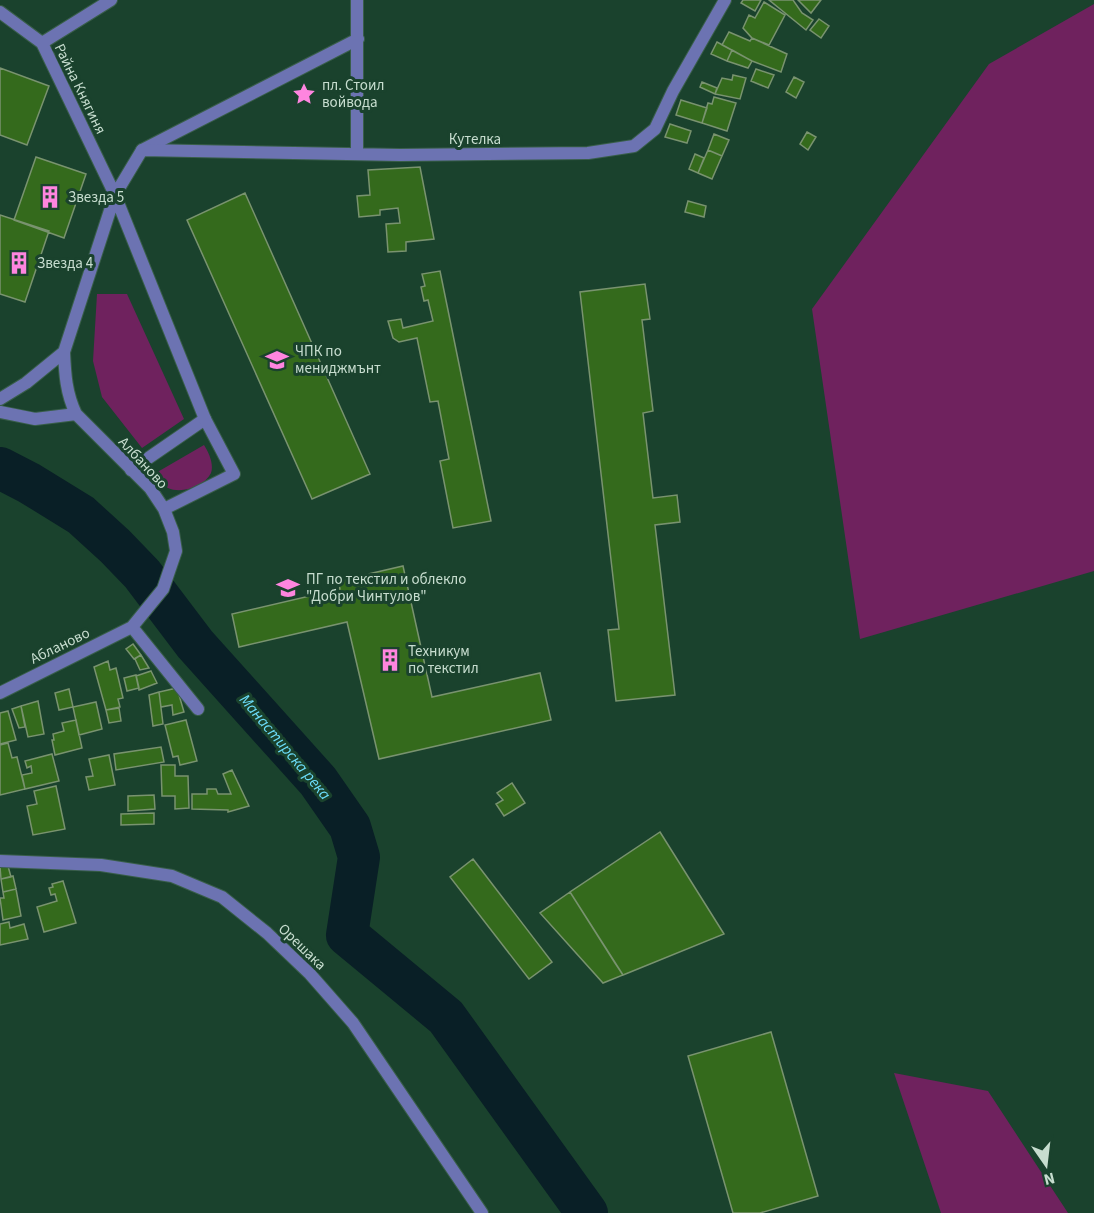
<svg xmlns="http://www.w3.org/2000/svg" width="1094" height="1213" viewBox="0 0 1094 1213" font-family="'Source Sans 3',sans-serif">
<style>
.green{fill:#6f225e}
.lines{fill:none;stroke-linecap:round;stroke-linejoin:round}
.river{stroke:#091f26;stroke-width:42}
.building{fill:#346a1c;stroke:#79936f;stroke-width:1.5}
.lane-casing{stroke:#395e4a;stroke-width:14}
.street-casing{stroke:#395e4a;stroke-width:14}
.lane{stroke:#6c73b2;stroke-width:12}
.street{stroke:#6c73b2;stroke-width:12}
.labels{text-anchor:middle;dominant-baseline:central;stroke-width:6;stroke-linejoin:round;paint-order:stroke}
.poi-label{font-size:15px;fill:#c7ddcf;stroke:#1a422d;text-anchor:start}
.street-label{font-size:15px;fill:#c7ddcf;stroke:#1a422d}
.water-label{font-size:16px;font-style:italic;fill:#6cddfb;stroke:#1a422d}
</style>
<rect width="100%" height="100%" fill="#1a422d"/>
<!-- green -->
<path class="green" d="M1094,4V571L860,639L812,309L989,64Z
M97,294H127L184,419L142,448L102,397L93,361Z
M204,445C209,453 214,464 211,473C204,487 181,494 168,488C162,485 158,479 154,474Z
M894,1073L988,1091L1068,1213H941Z"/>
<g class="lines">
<!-- river -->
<path class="river" d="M0,468L29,483L81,515L115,546L142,574L195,644L318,781L350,827L359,857L347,935L446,1017L587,1213"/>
</g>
<!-- building -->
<path class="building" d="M743,0H761L755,11L741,3Z
M769,0H793L802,13L813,20L806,30Z
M798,0H821L811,13Z
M764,2L785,15L769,45L752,38L743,28L749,15L755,18Z
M819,19L829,26L821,38L810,30Z
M729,32L750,41L752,38L787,54L781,72L752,61L722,45Z
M717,42L732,50L727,61L711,54Z
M732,50L752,61L748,68L727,61Z
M0,68L49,86L27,145L0,135Z
M756,69L774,75L768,88L751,81Z
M733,75L746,78L740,99L715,94L722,78L732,80Z
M794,77L804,82L796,98L786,92Z
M702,82L717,88L715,94L700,87Z
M714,97L736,103L727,131L702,123L708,103L712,104Z
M681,100L707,108L702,123L676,115Z
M670,124L691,131L687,143L665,137Z
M807,132L816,137L808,150L800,144Z
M714,134L729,140L722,156L708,150Z
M708,150L722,156L712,179L698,173Z
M695,154L704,158L698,173L689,169Z
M36,157L86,174L64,238L14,220Z
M420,167L434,239L406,242V251L388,252L386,224L400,223L398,208L380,210V215L359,217L357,196L370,195L368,170Z
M245,193L370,474L312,499L187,220Z
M688,201L706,206L704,217L685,212Z
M0,215L49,231L25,302L0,294Z
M440,271L491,521L453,528L440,461L449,459L438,401L430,402L417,338L399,342L393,338L388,321L401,319L403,328L433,321L428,300L424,301L421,287L425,286L422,274Z
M645,284L650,319L642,320L653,411L643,413L653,498L677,495L680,522L655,525L675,695L616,701L608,630L619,629L580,292Z
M403,566L432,697L540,673L551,720L379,759L347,622L239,647L232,614L340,589L338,581Z
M133,644L141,655L134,659L126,649Z
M141,655L149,668L140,670L135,659Z
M108,661L110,670L116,668L123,698L118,699L120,707L106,710L94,667Z
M151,671L157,683L139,690L136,676Z
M136,675L139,688L127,691L124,678Z
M177,688L184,712L173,715L172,705L161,707L159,692Z
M69,689L73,707L59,710L55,693Z
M159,692L163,724L153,726L149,695Z
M38,701L44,734L28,737L21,706Z
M96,702L102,729L79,735L73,707Z
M21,706L25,727L19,728L12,709Z
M119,708L121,721L109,723L106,710Z
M8,711L16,740L0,744V713Z
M76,720L82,748L55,755L52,740H54L53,734L64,731L62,723Z
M186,720L197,761L180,765L178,756L173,757L165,725Z
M8,743L12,758L17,757L25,789L0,795V745Z
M161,747L164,762L116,770L114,754Z
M52,754L59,781L25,789L22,775L32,773L31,766L27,768L25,761Z
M109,755L115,785L89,790L86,777L93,776L89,759Z
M161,765H175V776H188L189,808L175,809V796H162Z
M232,770L249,806L228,812V810L192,809V794H207V789H216L218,794H231L223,774Z
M512,783L525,803L504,816L496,804L503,800L497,793Z
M56,786L65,829L33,835L27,806L37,804L34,791Z
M154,795L155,809L128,811V796Z
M154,813V824L121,825V814Z
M660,832L724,934L623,975L570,892Z
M473,859L552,962L529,979L450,877Z
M8,866L11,877L1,879L0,867Z
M13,876L16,889L3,892L1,879Z
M63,881L76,923L44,932L37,907L57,901L55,894L51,895L49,888L53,887L52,884Z
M16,889L21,916L3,920L0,898H4L3,892Z
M570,892L615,963L623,975L603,983L540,913Z
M9,922L10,928L24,924L28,939L0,945V924Z
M771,1032L818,1196L760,1213H733L688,1056Z"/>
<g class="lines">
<!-- lane casing -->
<g class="lane-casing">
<path id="lane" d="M142,150L358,39
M131,470L205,419"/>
</g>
<!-- street casing -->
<g class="street-casing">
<path id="street" d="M0,12L42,43L115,195L205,419L234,474L164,509
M42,43L111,0
M357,154V0
M0,399L26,383L64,352
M0,412L35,419L76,414
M132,627L198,709
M0,693L132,627L163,589L176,551L173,532L164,509L150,488L76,414C66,393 65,374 64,352L115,195L142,150L400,155L588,153L634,146L655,129L673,91L725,0
M0,861L101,865L172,876L222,897L267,933L310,974L353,1023L482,1213"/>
</g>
<!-- lane -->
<use href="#lane" class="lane"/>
<!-- street -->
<use href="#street" class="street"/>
</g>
<!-- icons -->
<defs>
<g id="sight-bare" transform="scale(1.8)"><path d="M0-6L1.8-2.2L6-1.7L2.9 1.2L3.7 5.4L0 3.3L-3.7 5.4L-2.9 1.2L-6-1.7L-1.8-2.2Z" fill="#fe85df" stroke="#1a422d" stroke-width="2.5" paint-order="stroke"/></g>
<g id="building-bare" transform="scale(1.8)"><path d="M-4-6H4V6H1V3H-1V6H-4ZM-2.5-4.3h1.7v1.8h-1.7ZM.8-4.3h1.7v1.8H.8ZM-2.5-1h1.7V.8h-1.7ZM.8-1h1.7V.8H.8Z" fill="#fe85df" stroke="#1a422d" stroke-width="2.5" paint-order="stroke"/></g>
<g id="school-bare" transform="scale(1.8)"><path d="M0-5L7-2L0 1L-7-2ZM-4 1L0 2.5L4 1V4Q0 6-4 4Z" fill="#fe85df" stroke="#1a422d" stroke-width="2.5" paint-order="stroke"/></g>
</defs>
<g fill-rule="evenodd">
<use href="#sight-bare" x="304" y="94"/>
<use href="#building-bare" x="50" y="197"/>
<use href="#building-bare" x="19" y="263"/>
<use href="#school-bare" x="277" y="360"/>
<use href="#school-bare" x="288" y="588"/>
<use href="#building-bare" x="390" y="660"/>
</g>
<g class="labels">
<!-- poi labels -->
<g class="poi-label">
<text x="322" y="85">пл. Стоил<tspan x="322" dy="17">войвода</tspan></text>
<text x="68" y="197">Звезда 5</text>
<text x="37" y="263">Звезда 4</text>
<text x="295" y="351">ЧПК по<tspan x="295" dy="17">мениджмънт</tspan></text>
<text x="306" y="579">ПГ по текстил и облекло<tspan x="306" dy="17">"Добри Чинтулов"</tspan></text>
<text x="408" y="651">Техникум<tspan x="408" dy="17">по текстил</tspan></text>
</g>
<!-- street labels -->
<g class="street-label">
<text transform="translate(80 89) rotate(64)">Райна Княгиня</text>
<text x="475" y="139">Кутелка</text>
<text transform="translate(143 463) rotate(47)">Албаново</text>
<text transform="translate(60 646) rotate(-26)">Абланово</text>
<text transform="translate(302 947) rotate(44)">Орешака</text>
</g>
<!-- water labels -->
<g class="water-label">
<text transform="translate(285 747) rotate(50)">Манастирска река</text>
</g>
</g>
<!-- north arrow -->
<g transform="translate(1046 1165) rotate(166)" stroke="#1a422d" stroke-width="4.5" paint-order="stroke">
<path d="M0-4.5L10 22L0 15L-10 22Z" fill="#c7ddcf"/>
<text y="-9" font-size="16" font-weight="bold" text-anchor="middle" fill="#c7ddcf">N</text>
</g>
</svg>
